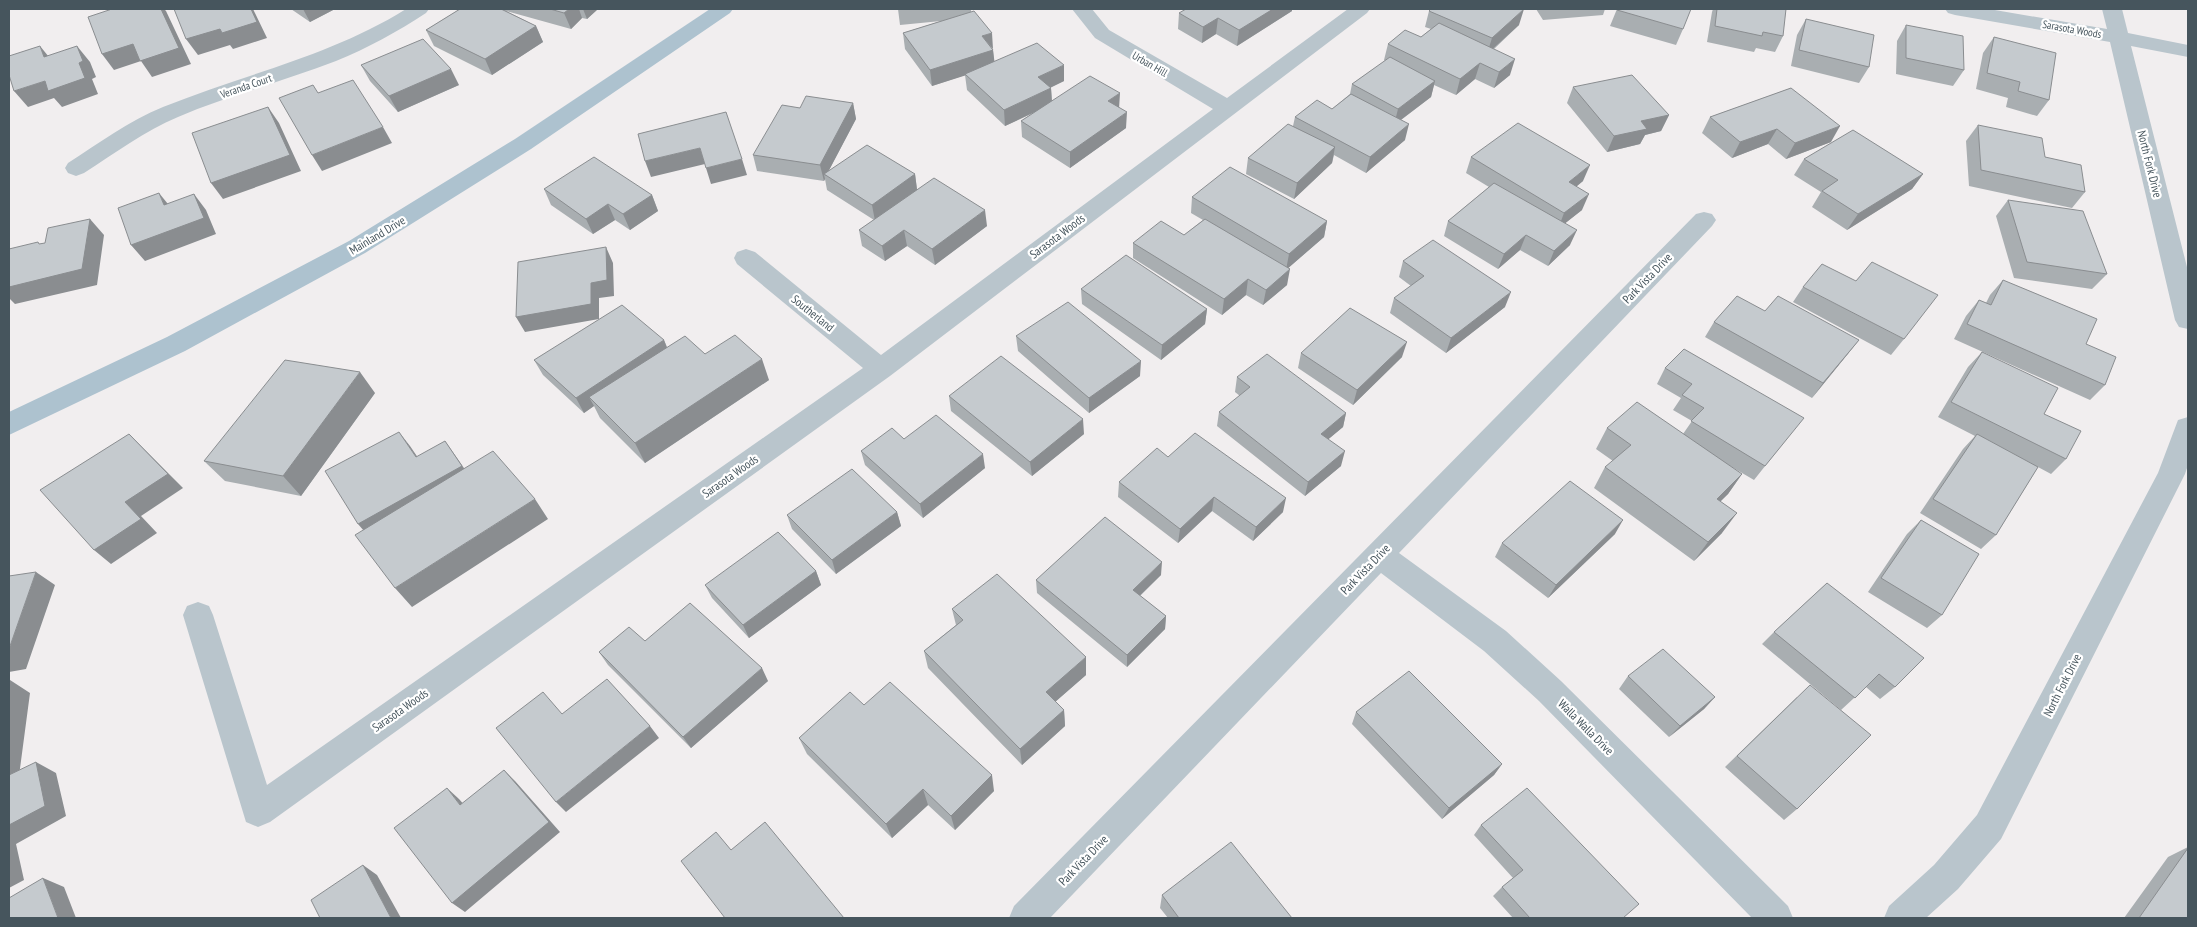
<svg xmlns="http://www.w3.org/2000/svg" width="2197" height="927" viewBox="0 0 2197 927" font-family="'PT Sans Narrow',sans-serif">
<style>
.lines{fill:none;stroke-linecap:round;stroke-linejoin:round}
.minor{fill:#b9c5cc;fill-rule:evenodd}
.major{fill:#adc2cf;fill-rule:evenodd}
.wall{fill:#a9aeb1}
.shaded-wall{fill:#8a8d90}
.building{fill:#c5cace;stroke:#8a8d90}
.labels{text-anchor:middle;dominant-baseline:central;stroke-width:4.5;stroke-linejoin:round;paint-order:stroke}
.far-street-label{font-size:11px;fill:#46555d;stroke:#fff}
.street-label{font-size:12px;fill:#46555d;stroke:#fff}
</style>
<rect width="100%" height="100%" fill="#f1eeef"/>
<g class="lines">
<!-- minor -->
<path class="minor" d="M406,9H429L426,13C397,32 368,48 336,61C284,81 230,95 178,117C145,131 115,153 84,173L76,176L68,173L65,168L68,163C99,143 129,121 163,107C245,74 331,56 406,9Z
M1072,9H1092L1109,30L1227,98L1348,9H1370L1367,13L890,376L270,822L258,827L246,822L183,615L187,606L198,602L209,606L213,615L267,785L863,368L737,264L734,258L737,252L746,249L755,252L881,355L1213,109L1095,38Z
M1945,9H1989L2107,29L2102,9H2122L2128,33L2188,45V57L2131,46L2188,271V329L2179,327L2175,320L2110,42L1955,15L1948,13Z
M1704,212L1712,214L1716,220L1712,226L1399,553L1506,631L1561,681L1788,906L1793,918H1752L1539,701L1484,651L1381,573L1050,918H1009L1014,906L1696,214Z
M2188,417V465L2185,474L2001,839L1958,889L1926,918H1884L1889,906L1934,865L1977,815L2158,473L2178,420Z"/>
<!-- major -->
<path class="major" d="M710,9H733L730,13L531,149L365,253L185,351L9,435V412L167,337L349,241L515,139Z"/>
</g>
<!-- wall -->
<path class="wall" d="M291,9H335L310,22Z
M460,9H598L587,19L582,18L571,29L506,11L536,26L543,42L492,75L434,46L426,30Z
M898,9H971V12L993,50L994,62L1064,81L1050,88H1051L1052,101L1119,108L1126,128L1070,168L1022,137L1021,121L1033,113L1005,126L967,90L965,75L932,86L905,49L903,33L941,21L900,25Z
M1536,9H1605L1603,15L1543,20Z
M1617,9L1683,29L1676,45L1610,26Z
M1713,9H1782L1783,36L1775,52L1756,48L1754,52L1707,42L1712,12Z
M1292,11L1237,46L1216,34L1202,43L1178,29L1179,13Z
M1429,11L1519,25L1494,49L1510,75L1494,88L1475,79L1456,95L1434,85L1431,97L1401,120L1405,140L1366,173L1334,155L1332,163L1294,199L1246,174L1248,158L1293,126L1295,117L1332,109L1350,94L1352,84L1385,61L1384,60L1388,44L1421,37L1431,29L1425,27Z
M1806,19L1869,67L1859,83L1791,66L1797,35Z
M1906,25L1964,70L1953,86L1896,74L1897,41Z
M1994,37L2049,100L2037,116L2006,107L2008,98L1976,89L1983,53Z
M361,65L459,85L398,112L370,81Z
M1573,87L1669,115L1661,131L1645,135L1640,144L1607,152L1567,103Z
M1791,88L1831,142L1786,159L1768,144L1732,158L1702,133L1710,117Z
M853,103L856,119L829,170L915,174L917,189L987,226L935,265L907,246L885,261L862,246L859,230L874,220L827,190L825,179L824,181L757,171L753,155L800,108Z
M1978,125L2045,157L2085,192L2072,208L1969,186L1966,141Z
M1471,157L1583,181L1576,187L1582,210L1565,223L1570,245L1548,266L1520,250L1498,269L1444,236L1448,221L1489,187L1466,173Z
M1804,159L1923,174L1912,189L1847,230L1812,207L1821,192L1794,175Z
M544,189L652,195L658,211L630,230L615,220L593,234L551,205Z
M1192,197L1327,221L1324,237L1288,268L1287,285L1263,305L1246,295L1222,315L1133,258V243L1184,235L1203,220L1191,213Z
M2008,200L2107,274L2092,289L2014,278L1996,216Z
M1403,261L1505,307L1446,353L1390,313L1394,298L1411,286L1399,277Z
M2003,280L2086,344L2105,385L2090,400L1954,339L1966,316L1979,300L1986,303L1990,295Z
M1803,287L1904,339L1891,355L1793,302Z
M1081,289L1207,309L1205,324L1161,360L1082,304Z
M1765,311L1859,340L1812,398L1705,337L1714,322Z
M1016,336L1140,376L1089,413L1018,351Z
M664,340L667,347L705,354L769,380L645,463L600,418L594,406L584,413L543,375L534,360Z
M1982,352L2044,414L2066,459L2051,474L2038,467L1996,535L1981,549L1920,513L1963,449L1975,436L1938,417L1968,367Z
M1301,353L1402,357L1353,405L1298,368Z
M1665,368L1792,432L1754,480L1725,463L1742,474L1728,494L1720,502L1722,533L1694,561L1594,488L1605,467L1613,461L1596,449L1607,428L1683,434L1692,421L1673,410L1681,398L1657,384Z
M1237,377L1346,413L1343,427L1328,439L1341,466L1305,496L1217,426L1219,412L1240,396L1235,392Z
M375,393L301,496L225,481L204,461Z
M949,396L1084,434L1032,476L951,411Z
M904,439L985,468L923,518L865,465L861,451Z
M1168,457L1283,512L1253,541L1212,511L1178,543L1118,497L1119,482Z
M897,512L901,526L836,574L792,529L787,515Z
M1921,520L1942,615L1927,628L1868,592L1907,534Z
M1615,534L1548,598L1495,557L1502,543Z
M816,571L821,585L749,638L712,598L705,585Z
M1161,575L1140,596L1166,616L1165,629L1127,667L1037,593L1036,580Z
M1827,583L1895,687L1880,699L1866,687L1841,710L1762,644L1774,632Z
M952,609L1086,675L1055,702L1064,710L1065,726L1022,765L928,668L924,651L956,625Z
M645,641L768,681L691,748L608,665L599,652Z
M1628,676L1715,697L1704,709L1669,737L1619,689Z
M1797,697V809L1784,820L1725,767Z
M864,705L994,791L955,830L928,805L892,838L807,754L799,738Z
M1356,712L1502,764L1494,775L1442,819L1352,724Z
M1481,825L1623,918H1513L1493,896L1502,887L1513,878L1474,835Z
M2188,847V918H2124L2168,857Z
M1162,895L1292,918H1168L1160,908Z"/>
<!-- shaded-wall -->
<path class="shaded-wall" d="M161,9H164L166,11L191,64L152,77L141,61L114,70L102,54Z
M251,9H253L267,38L233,49L230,45L198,55L186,39Z
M303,9H335L310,22Z
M569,9H579L582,18L571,29L564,13Z
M583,9H598L587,19Z
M1273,9H1292V11L1237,46L1239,30Z
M1524,9L1519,25L1487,54L1492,38Z
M1218,18L1216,34L1202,43L1203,27Z
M536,26L543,42L492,75L485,59Z
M992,33L993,49L982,36Z
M40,46L53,62L44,57Z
M77,46L90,62L96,77L92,79L98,94L62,107L54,98L28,107L14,91L45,81L79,63Z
M993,50L995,66L932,86L930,70Z
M1515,59L1510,75L1494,88L1499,72Z
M1480,63L1475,79L1456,95L1460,79Z
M1064,65V81L1039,93L1038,77Z
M451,69L459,85L398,112L389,96Z
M1435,81L1431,97L1394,125L1398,109Z
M1051,88L1052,104L1005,126L1004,110Z
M1120,93L1119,109L1108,101Z
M853,103L856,119L826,176L824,174L825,179L824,181L820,165Z
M268,107L279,123L301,171L223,199L211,183Z
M1127,112L1126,128L1070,168V152Z
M1669,115L1661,131L1645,135L1640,144L1607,152L1614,136L1641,121Z
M1409,124L1405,140L1366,173L1370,157Z
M1840,126L1831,142L1786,159L1795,143Z
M383,127L392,143L322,171L312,155Z
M1777,129L1768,144L1732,158L1740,142Z
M1335,147L1332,163L1294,199L1297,183Z
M700,148L705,164L651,177L645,161Z
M742,159L747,175L711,184L706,168Z
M1590,165L1583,181L1562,198L1569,182Z
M915,174L917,190L875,221L872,205Z
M1923,174L1912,189L1847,230L1858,214Z
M159,193L172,209L164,205Z
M194,194L206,210L216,234L145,261L131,245Z
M1589,194L1582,210L1558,229L1564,213Z
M652,195L658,211L630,230L623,214Z
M608,204L615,220L593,234L586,219Z
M985,210L987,226L935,265L932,249Z
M90,219L104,235L97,285L15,304L9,298V287Z
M1327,221L1324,237L1286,270L1289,254Z
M904,230L907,246L885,261L882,246Z
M1577,230L1570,245L1548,266L1554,251Z
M1526,235L1520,250L1498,269L1504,254Z
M606,247L613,263L614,296L599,298V319L525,332L516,317L591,283Z
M1290,269L1287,285L1263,305L1266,290Z
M1248,279L1246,295L1222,315L1224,299Z
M1511,292L1505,307L1446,353L1451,338Z
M1207,309L1205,324L1161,360L1162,345Z
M664,340L670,356L589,397L594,406L584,413L576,398Z
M1859,340L1847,355L1812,398L1823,383Z
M1407,342L1402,357L1353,405L1357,390Z
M762,359L769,380L645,463L635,443Z
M1141,361L1140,376L1089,413V398Z
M360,372L375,393L301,496L283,476Z
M1346,413L1343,427L1318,448L1321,434Z
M1083,419L1084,434L1032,476L1030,462Z
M399,432L410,446L427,471L416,457Z
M129,434L183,488L141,516L157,533L111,564L94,550Z
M445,441L473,481L370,538L358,524Z
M1345,451L1341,466L1305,496L1308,482Z
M983,454L985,468L923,518L920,504Z
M1742,474L1728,494L1702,519L1717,499Z
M1214,497L1212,511L1178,543L1180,529Z
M1286,498L1283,512L1253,541L1256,527Z
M535,499L548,519L412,607L395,588Z
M897,512L901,526L836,574L832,560Z
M1737,513L1722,533L1694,561L1708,542Z
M1623,520L1615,534L1548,598L1556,585Z
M1162,562L1161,575L1132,603L1133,590Z
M816,571L821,585L749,638L743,625Z
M36,572L55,585L26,669L9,672V649Z
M1166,616L1165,629L1127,667V655Z
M1086,657V675L1047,709L1046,692Z
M762,668L768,681L691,748L683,737Z
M10,680L30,693L19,776L9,779V688Z
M1715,697L1704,709L1669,737L1680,726Z
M1064,710L1065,726L1022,765L1020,749Z
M650,726L659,738L566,812L556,802Z
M36,762L56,773L66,816L16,844L24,880L9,888V825Z
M1502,764L1494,775L1442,819L1449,808Z
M504,770L515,781L560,832L465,912L452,903Z
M992,775L994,791L955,830L951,816Z
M447,788L459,799L473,815L460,805Z
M923,789L928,805L892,838L886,824Z
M363,865L377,875L401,918H391Z
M43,878L64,887L76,918H58Z"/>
<!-- building -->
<path class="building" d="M112,9H161L179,48L140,61L133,44L102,54L88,17Z
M174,9H251L257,22L222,33L220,29L186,39Z
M460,9H501L536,26L485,59L426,30Z
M550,9H569L564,13Z
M1186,9H1273L1239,30L1218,18L1203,27L1179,13Z
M1431,9H1524L1492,38L1429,11Z
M1617,9H1691L1683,29L1617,10Z
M1717,9H1786L1783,36L1763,32L1762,36L1715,26Z
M974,11L992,33L982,36L993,50L930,70L903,33Z
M1806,19L1874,35L1869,67L1799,50Z
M1439,23L1515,59L1499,72L1480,63L1460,79L1388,44L1405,30L1421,37Z
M1906,25L1963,36L1964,70L1906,58Z
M1994,37L2056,53L2049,100L2018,91L2020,82L1987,73Z
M423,39L451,69L389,96L361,65Z
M1037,43L1064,65L1038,77L1051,88L1004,110L965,74Z
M40,46L44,57L77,46L83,61L79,63L85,78L48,91L45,81L14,91L9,75V56Z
M1390,57L1435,81L1398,109L1352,84Z
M1632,75L1669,115L1641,121L1647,129L1614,136L1573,87Z
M1090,76L1120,93L1108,101L1127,112L1070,152L1021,121Z
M353,80L383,127L312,155L279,98L313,85L318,93Z
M1791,88L1840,126L1795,143L1777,129L1740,142L1710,117Z
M1351,94L1409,124L1370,157L1295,117L1317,100L1332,109Z
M806,96L853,103L820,165L753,155L782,105L800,108Z
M268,107L290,155L211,183L192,133Z
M726,112L742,159L706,168L700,148L645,161L638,134Z
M1518,123L1590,165L1569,182L1589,194L1564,213L1471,157Z
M1288,124L1335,147L1297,183L1248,158Z
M1978,125L2042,138L2045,157L2081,165L2085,192L1981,170Z
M1853,130L1923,174L1858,214L1822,191L1838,180L1804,159Z
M867,145L915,174L872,205L824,174Z
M594,157L652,195L623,214L608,204L586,219L544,189Z
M1230,167L1327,221L1289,254L1192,197Z
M934,178L985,210L932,249L904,230L882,246L859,230Z
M1494,183L1577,230L1554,251L1526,235L1504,254L1448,221Z
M159,193L164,205L194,194L204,218L131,245L118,208Z
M2008,200L2083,211L2107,274L2027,262Z
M90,219L82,269L9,287V249L38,242L39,244L45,243L48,228Z
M1205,219L1290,269L1266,290L1248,279L1224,299L1133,243L1161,221L1184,235Z
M1433,240L1511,292L1451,338L1394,298L1424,276L1403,261Z
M606,247L607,280L591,283V304L516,317L518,262Z
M1126,255L1207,309L1162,345L1081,289Z
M1872,262L1938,295L1904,339L1803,287L1822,264L1856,281Z
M2003,280L2097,319L2086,344L2116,357L2105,385L1967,324L1979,300L1991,305Z
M1737,296L1765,311L1778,296L1859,340L1823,383L1714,322Z
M1068,302L1141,361L1089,398L1016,336Z
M622,305L664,340L576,398L534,360Z
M1350,308L1407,342L1357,390L1301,353Z
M735,335L762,359L635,443L589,397L685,336L705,354Z
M1684,349L1804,418L1765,466L1691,421L1704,408L1682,395L1692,384L1665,368Z
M1982,352L2058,388L2044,414L2081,431L2066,459L1951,402Z
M1267,354L1346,413L1321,434L1345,451L1308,482L1219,412L1250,387L1237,377Z
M1001,356L1083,419L1030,462L949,396Z
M285,360L360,372L283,476L204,461Z
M1637,402L1742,474L1717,499L1737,513L1708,542L1605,467L1631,445L1607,428Z
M936,415L983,454L920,504L861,451L892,428L904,439Z
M399,432L416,457L445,441L462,466L358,524L325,471Z
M1195,433L1286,498L1256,527L1214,497L1180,529L1119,482L1157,448L1168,457Z
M129,434L168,474L125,502L141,519L94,550L40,490Z
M1977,434L2038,467L1996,535L1933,499Z
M493,451L535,499L395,588L355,535Z
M852,469L897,512L832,560L787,515Z
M1570,481L1623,520L1556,585L1502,543Z
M1105,517L1162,562L1133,590L1166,616L1127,655L1036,580Z
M1921,520L1979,554L1942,615L1881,578Z
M778,532L816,571L743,625L705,585Z
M36,572L9,649V576Z
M997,574L1086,657L1046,692L1064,710L1020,749L924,651L963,620L952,609Z
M1827,583L1924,658L1895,687L1879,674L1855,698L1774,632Z
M690,603L762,668L683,737L599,652L629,627L645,641Z
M1663,649L1715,697L1680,726L1628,676Z
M1409,671L1502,764L1449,808L1356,712Z
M607,679L650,726L556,802L496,728L543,692L562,714Z
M890,682L992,775L951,816L923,789L886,824L799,738L850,692L864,705Z
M1810,685L1871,735L1797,809L1737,756Z
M36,762L45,806L9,825V775Z
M504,770L549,822L452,903L394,828L447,788L460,805Z
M1527,788L1639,904L1623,918H1530L1502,887L1523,870L1481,825Z
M765,822L844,918H725L681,861L716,832L731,850Z
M1231,842L1292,918H1179L1162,895Z
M2188,848V918H2139Z
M363,865L391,918H320L311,900Z
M43,878L58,918H9V898Z"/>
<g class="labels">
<!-- far-street labels -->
<g class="far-street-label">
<text transform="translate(2072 29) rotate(10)">Sarasota Woods</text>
<text transform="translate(1150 64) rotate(30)">Urban Hill</text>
<text transform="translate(246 86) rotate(-19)">Veranda Court</text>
</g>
<!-- street labels -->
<g class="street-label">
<text transform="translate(2150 164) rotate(76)">North Fork Drive</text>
<text transform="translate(377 235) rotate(-31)">Mainland Drive</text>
<text transform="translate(1057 236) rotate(-37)">Sarasota Woods</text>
<text transform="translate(1647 278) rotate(-46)">Park Vista Drive</text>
<text transform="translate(813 313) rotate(39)">Southerland</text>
<text transform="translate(730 476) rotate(-35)">Sarasota Woods</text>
<text transform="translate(1365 569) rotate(-46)">Park Vista Drive</text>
<text transform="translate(2062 685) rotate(-63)">North Fork Drive</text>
<text transform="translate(400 710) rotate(-35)">Sarasota Woods</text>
<text transform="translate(1586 727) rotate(45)">Walla Walla Drive</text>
<text transform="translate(1083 860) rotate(-46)">Park Vista Drive</text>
</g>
</g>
<!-- border -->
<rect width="2197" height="927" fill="none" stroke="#46555d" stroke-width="20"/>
</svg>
